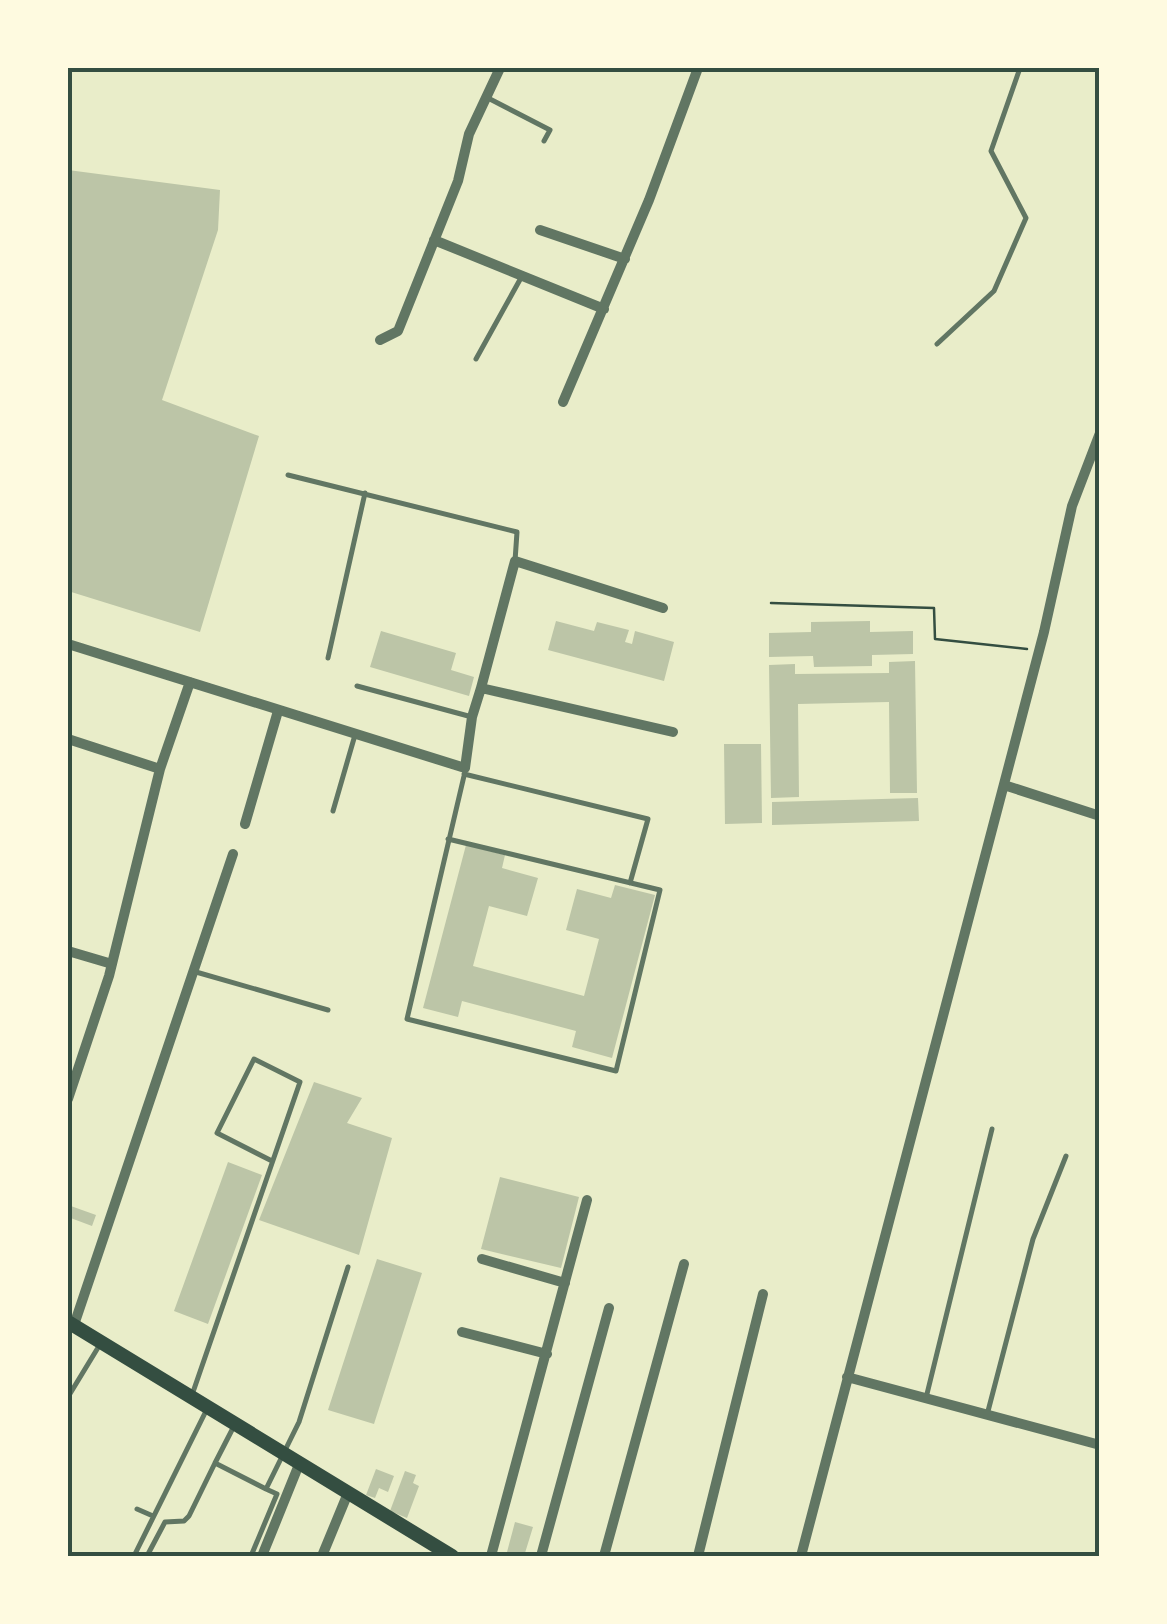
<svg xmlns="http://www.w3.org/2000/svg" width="1167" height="1624" viewBox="0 0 1167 1624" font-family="Inter,sans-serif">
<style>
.building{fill:#bcc5a7}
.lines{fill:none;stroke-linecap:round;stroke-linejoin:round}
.path{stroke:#344e41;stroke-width:2.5}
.service{stroke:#617663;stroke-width:5}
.minor{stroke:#617663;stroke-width:10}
.secondary{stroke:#344e41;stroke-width:14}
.neatline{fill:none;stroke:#344e41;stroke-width:4}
</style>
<rect width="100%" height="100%" fill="#e9edc9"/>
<!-- building -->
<path class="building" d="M68,170L220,190L218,230L162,400L259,436L200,632L68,591Z
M556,621L594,631L597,622L629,630L625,642L632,644L635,631L674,642L664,681L548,650Z
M870,621V632L913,631V654L872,655V666L814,667L813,656L769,657V633L811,632V622Z
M381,631L456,653L451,670L474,677L469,696L370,667Z
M915,661L917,793H890L889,702L798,704L799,797L771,798L769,665L795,664V674L889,673V662Z
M724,744H761L762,823L725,824Z
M918,798L919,821L772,825V802Z
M466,845L505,855L502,868L538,878L527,916L489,906L473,966L584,996L599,939L566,930L577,889L611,898L615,885L655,895L612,1058L572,1047L576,1031L462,1001L458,1017L423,1008Z
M314,1082L362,1098L347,1123L392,1138L359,1255L259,1220Z
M228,1162L262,1175L208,1324L174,1311Z
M500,1177L579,1197L561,1268L481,1249Z
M68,1205L96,1215L92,1226L68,1217Z
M377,1259L422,1273L374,1424L328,1410Z
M376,1469L394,1476L388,1492L379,1488L375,1498L366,1495Z
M405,1471L416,1475L413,1483L419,1486L407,1518L390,1511Z
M515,1522L533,1527L525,1553L519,1555L507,1552Z"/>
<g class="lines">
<!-- path -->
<path class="path" d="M771,603L934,608L935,639L1027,649"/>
<!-- service -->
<path class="service" d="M486,97L550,130L544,141
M937,344L994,291L1026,218L991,151L1020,68
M476,359L522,276
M288,475L517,532L515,561
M328,658L365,493
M357,686L472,717
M464,774L648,819L630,883
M333,811L355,735
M448,839L660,890L616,1071L407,1019L464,776
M196,972L328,1010
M192,1395L300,1082L254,1059L217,1133L272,1161
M68,1397L99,1346
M926,1398L992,1129
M987,1415L1033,1239L1066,1156
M234,1426L215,1463L266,1489L299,1422L348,1267
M137,1509L153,1516
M134,1556L206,1411
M147,1556L165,1522L184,1521L189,1516L215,1463
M251,1556L277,1494L266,1489"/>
<!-- minor -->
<path class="minor" d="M540,230L625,259
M434,240L604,309
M380,340L398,331L458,181L469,134L500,68
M563,402L649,200L698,68
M68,644L465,768L472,717L481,688L673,732
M481,688L515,561L663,608
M68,739L160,769
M1004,785L1100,816
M245,824L278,711
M68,951L112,964
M68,1099L109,976L160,769L190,682
M482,1259L565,1283
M74,1325L233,854
M462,1332L547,1354
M847,1377L1100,1445
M262,1556L300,1462
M322,1556L348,1493
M491,1556L587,1200
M541,1556L609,1308
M604,1556L684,1264
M698,1556L763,1294
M801,1556L1044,632L1072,506L1100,433"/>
<!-- secondary -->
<path class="secondary" d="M68,1322L452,1556"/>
</g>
<!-- border -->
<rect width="1167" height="1624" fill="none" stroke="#fefae0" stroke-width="140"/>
<rect x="70" y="70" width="1027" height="1484" class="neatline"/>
</svg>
